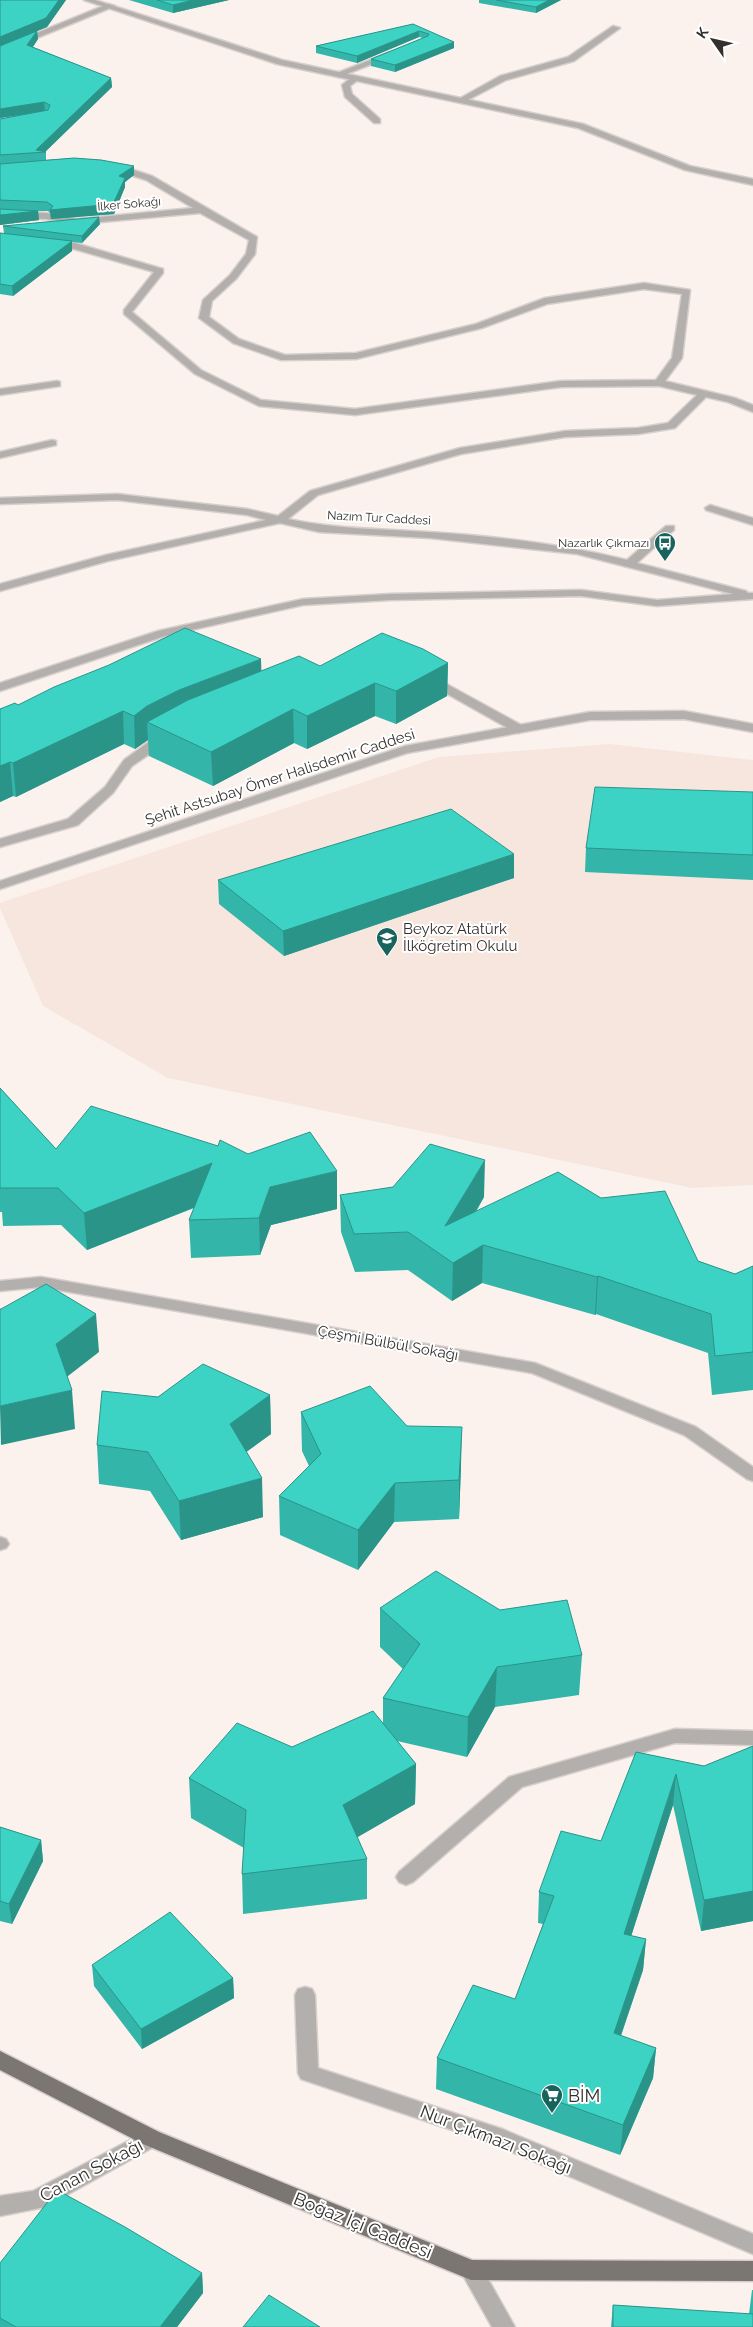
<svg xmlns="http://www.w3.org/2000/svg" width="753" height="2327" viewBox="0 0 753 2327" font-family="Raleway,sans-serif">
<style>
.built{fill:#f6e6de}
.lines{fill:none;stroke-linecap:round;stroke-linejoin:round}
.minor-casing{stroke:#d7cfcb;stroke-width:3}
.tertiary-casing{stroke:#d7cfcb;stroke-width:3}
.primary-casing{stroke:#d7cfcb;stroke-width:3}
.minor{fill:#b3afad;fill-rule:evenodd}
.tertiary{fill:#b3afad;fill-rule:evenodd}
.primary{fill:#7c7672;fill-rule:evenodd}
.wall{fill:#34b5a9}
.shaded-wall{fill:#2b9489}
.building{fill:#3dd3c4;stroke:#2b9489}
.labels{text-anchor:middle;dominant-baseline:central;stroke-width:4;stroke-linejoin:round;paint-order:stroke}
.far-street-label{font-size:12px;fill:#33302e;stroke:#fff}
.far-poi-label{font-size:12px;fill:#33302e;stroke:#fff;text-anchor:end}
.street-label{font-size:15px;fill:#33302e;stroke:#fff}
.poi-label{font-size:15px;fill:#33302e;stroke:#fff;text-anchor:start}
.near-poi-label{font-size:18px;fill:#33302e;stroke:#fff;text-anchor:start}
.near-street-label{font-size:18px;fill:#33302e;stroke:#fff}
</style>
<rect width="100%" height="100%" fill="#fbf2ee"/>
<!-- built -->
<path class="built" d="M610,744L753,760V1185L692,1188L168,1078L43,1006L0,908V903L439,757Z"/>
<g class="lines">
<!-- minor casing -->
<g class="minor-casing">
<path id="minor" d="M108,4L115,6L0,53V48Z
M613,26L620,28L574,61L506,80L464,102L457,100L500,76L568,57Z
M388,53L395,55L339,77L332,75Z
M352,77L359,79L350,86L352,94L380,119V123H374L345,97L342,85Z
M115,164L152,176L257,237L255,254L236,279L212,301L209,317L239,339L285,355L356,353L476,324L545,298L644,283L690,290L682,358L665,381L735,398L753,405V412L728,402L706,397L675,428L638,434L565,437L461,454L318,495L288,519C334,529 381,529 428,532C494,536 562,544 627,560L666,526H674V530L637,563L746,591L748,593H753V599L657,606L581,596L390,600L303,605L165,636L0,691V683L158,631L303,599L390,594L581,590L657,600L733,594L577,554L430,538L319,532L280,523L108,561L0,591V584L106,555L266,520L247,515L117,500L0,504V498L117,494L247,509L278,516L310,491L460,448L565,431L638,428L668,423L697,395L659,386L561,387L355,415L259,406L195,374L124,314V310L154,272L74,249L50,246V242L75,243L163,269V273L132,312L201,370L261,400L355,409L561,381L656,380L672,358L682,294L644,289L547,304L482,328L356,359L281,360L233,343L199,318L203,300L230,275L246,254L249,240L200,213L79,224L46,219L0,217V211L46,213L78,219L193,208L146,180L112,169L111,167Z
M57,381L60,382V386L0,395V389Z
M52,440L56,441V445L0,458V452Z
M710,505L753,518V525L706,510L705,508Z
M430,675L523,726L525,729L519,733L515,732L426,682L424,679L426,676Z
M166,733L170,734L172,737L170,740L132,766L113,793L78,825L0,847V839L68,819L105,787L124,760L150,741Z
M41,1277L535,1363L696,1427L753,1467V1481L747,1479L684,1435L532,1373L41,1287L0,1291V1281Z
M0,1537L6,1539L9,1544L6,1548L0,1550Z
M675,1729L753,1731V1745L675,1743L522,1787L413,1882L406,1885L399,1882L396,1877L399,1872L509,1777Z
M305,1987L312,1989L315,1995L318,2068L502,2129L753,2234V2254L488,2142L301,2079L298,2073L295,1995L298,1989Z
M151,2129L159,2132L162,2138L159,2144L45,2207L0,2216V2196L33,2191Z
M471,2260L479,2263L515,2327H492L460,2270L463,2263Z"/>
</g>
<!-- tertiary casing -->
<g class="tertiary-casing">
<path id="tertiary" d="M84,0H95L282,60L583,124L690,166L753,179V185L685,170L578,128L277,64Z
M684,711L753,724V732L684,719L590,720L407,753L0,889V881L405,746L590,712Z"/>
</g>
<!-- primary casing -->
<g class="primary-casing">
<path id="primary" d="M0,2051L159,2132L472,2260L753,2261V2281L471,2280L143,2144L0,2070Z"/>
</g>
<!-- minor -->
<use href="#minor" class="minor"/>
<!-- tertiary -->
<use href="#tertiary" class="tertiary"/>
<!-- primary -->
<use href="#primary" class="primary"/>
</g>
<!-- wall -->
<path class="wall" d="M0,0H66L47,27L0,46L37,31L38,39L33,47L111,78L112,87L45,152H46V160L74,158L101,160L134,166V175L125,182V187L114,214L51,219L50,213L48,211H38L39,220L0,225V164L14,163L0,164V119L22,115L0,118Z
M129,0H229L173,13Z
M479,0H561L536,13L479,3Z
M413,24L454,48L395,72L371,66V59L423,38L419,37L357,63L316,53V46Z
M100,224L82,243L72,242V251L13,296L0,294V233H4L3,226Z
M448,663L447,696L396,724L375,716L307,749L294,743L213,786L149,756L148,740L135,749L124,744L16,797L13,796L0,802V709L18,705L261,671L320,666Z
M753,792V880L585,872L586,848Z
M514,878L284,956L219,904L218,880Z
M0,1088L56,1149L337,1209L271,1225L260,1255L191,1258L189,1220L194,1208L87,1250L61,1225L3,1226L2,1212H0Z
M340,1195L484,1197L476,1212L698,1261L735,1274L753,1266V1390L712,1395L708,1353L596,1314L595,1315L482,1283L452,1301L408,1270L355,1272L341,1232Z
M270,1395L271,1434L246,1452L263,1517L181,1540L150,1491L99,1484L97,1445L158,1397Z
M301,1412L407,1426L461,1466L459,1519L394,1522L358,1570L280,1535L279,1496L309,1466L302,1451Z
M380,1608L500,1610L582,1655L579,1695L495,1707L467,1757L397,1741L416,1764L415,1804L357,1837L367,1859V1899L243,1914L242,1874L244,1848L191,1818L189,1778L292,1747L383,1723V1698L403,1669L380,1647Z
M753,1746V1921L701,1931L673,1805L631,1936L646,1939L643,1970L621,2036L656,2048L653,2078L620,2155L436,2089L437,2058L515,1999L543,1924L538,1923L539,1892L601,1841L636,1752L704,1766Z
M0,1827L41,1840L43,1861L12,1924L0,1921Z
M92,1965L233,1978L234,1998L142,2049L94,1986Z
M0,2263L202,2273L203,2293L177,2327H0Z
M752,2290H753V2327H611L613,2305L749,2314Z"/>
<!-- shaded-wall -->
<path class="shaded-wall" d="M59,0H66L47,27L0,46V37Z
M193,0H229L173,13V5Z
M549,0H561L536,13V7Z
M37,31L38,39L28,54L27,45Z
M419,31V37L357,63V56Z
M454,42V48L395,72V65Z
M111,78L112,87L45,152L36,150Z
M44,102L45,111L0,118V109Z
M134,166V175L125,182V187L114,214L51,219L50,210L119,176Z
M38,211L39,220L0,225V215Z
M99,217L100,224L82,243V236Z
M72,241V251L13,296L12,286Z
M261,659L262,691L147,722L148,740L135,749L134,716L147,706L179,690Z
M448,663L447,696L396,724V691Z
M375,683V716L307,749V716Z
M293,709L294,743L213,786L211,752Z
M123,711L124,744L16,797L13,763Z
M10,762L13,796L0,802V766Z
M514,854V878L284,956L283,931Z
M485,1160L484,1197L447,1259L445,1226Z
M212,1163L213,1200L87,1250L84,1213Z
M337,1171V1209L271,1225L260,1255L259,1218L270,1187Z
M483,1245L482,1283L452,1301L453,1263Z
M598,1276L596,1314L595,1315L597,1277Z
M96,1314L99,1352L59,1383L56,1344Z
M72,1390L75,1429L1,1445L0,1406Z
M270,1395L271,1434L231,1463L230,1424Z
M462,1427L461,1466L459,1519V1480Z
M262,1478L263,1517L181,1540L179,1501Z
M395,1483L394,1522L358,1570V1530Z
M497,1667L495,1707L467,1757L468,1717Z
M416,1764L415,1804L344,1845L343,1805Z
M676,1774L673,1805L622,1965L624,1934Z
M41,1840L43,1861L12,1924L9,1904Z
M753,1891V1921L701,1931L704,1900Z
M646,1939L643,1970L611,2064L614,2033Z
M233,1978L234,1998L142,2049L141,2029Z
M656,2048L653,2078L620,2155L623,2125Z
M202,2273L203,2293L177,2327H160Z"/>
<!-- building -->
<path class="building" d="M0,0H59L46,18L0,37Z
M157,0H193L173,5Z
M496,0H549L536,7Z
M413,24L454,42L395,65L371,59L428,36L429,34L419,31L357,56L316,46Z
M37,31L27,45L111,78L36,150L46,152L0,155V119L48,110L50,105L44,102L0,109V46Z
M74,158L101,160L134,166L119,176L125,178L113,204L50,210L53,206L47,202L0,200V164Z
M0,209L38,211L0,215Z
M99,217L82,236L3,226Z
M0,233L72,241L12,286L0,284Z
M185,628L261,659L179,690L147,706L134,716L123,711L13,763L10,762L0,766V709L15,703L18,705L54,687L109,665Z
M382,633L423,649L448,663L396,691L375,683L307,716L293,709L211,752L147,722L188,700L299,656L320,666Z
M595,787L753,792V855L586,848Z
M451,809L514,854L283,931L218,880Z
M0,1088L56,1149L91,1106L218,1146L220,1140L248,1154L310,1132L337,1171L270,1187L259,1218L189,1220L212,1163L84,1213L58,1188H0Z
M430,1144L485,1160L445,1226L558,1172L601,1198L665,1191L698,1261L735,1274L753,1266V1352L715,1356L711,1314L598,1276L597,1277L483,1245L453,1263L408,1232L354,1234L340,1195L393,1187Z
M46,1284L96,1314L56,1344L72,1390L0,1406V1309H1Z
M203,1364L270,1395L230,1424L262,1478L179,1501L148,1452L97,1445L102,1391L158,1397Z
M370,1386L407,1426L462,1427L459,1480L395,1483L358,1530L279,1496L321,1454L301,1412Z
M436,1571L500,1610L567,1600L582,1655L497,1667L468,1717L383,1698L420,1644L380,1608Z
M373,1711L416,1764L343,1805L367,1859L242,1874L246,1810L189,1778L237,1723L292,1747Z
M753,1746V1891L704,1900L676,1774L624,1934L646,1939L614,2033L656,2048L623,2125L437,2058L473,1985L515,1999L554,1896L539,1892L561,1831L601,1841L636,1752L704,1766Z
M0,1827L41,1840L9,1904L0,1901Z
M170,1912L233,1978L141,2029L92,1965Z
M57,2190L125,2227L202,2273L160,2327H16L0,2318V2263Z
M269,2295L320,2327H243Z
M613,2305L753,2314V2327H613Z"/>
<!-- icons -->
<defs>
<g id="bus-pin" transform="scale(1.125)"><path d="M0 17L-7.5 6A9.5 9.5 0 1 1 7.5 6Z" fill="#18635c" stroke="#fff"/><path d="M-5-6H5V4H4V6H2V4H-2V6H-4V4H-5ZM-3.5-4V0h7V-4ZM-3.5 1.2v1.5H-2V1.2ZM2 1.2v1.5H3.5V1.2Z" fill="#fff"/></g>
<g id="school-pin" transform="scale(1.125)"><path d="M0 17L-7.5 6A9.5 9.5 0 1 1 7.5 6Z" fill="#18635c" stroke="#fff"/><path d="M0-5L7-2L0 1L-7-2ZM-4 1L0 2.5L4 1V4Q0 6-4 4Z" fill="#fff"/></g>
<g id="supermarket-pin" transform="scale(1.125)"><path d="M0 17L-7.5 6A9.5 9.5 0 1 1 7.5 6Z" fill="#18635c" stroke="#fff"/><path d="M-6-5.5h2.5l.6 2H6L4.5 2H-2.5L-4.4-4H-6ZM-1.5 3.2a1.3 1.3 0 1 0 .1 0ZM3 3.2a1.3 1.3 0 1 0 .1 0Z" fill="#fff"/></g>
</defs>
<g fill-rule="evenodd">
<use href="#bus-pin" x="665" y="543"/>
<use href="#school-pin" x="387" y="938"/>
<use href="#supermarket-pin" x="552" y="2095"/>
</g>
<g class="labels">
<!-- far-street labels -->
<g class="far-street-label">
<text transform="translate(129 204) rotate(-5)">İlker Sokağı</text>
<text transform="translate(379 518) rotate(3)">Nazım Tur Caddesi</text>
</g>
<!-- far-poi labels -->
<g class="far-poi-label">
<text x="649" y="543">Nazarlık Çıkmazı</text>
</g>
<!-- street labels -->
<g class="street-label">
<text transform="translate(280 777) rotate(-18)">Şehit Astsubay Ömer Halisdemir Caddesi</text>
<text transform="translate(388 1343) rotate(10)">Çeşmi Bülbül Sokağı</text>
</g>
<!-- poi labels -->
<g class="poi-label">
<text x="403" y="929">Beykoz Atatürk<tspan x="403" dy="17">İlköğretim Okulu</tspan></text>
</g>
<!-- near-poi labels -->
<g class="near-poi-label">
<text x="568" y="2095">BİM</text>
</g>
<!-- near-street labels -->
<g class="near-street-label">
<text transform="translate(496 2139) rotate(21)">Nur Çıkmazı Sokağı</text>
<text transform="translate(91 2170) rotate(-28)">Canan Sokağı</text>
<text transform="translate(363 2225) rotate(22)">Boğaz İçi Caddesi</text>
</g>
</g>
<!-- north arrow -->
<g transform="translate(713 40) rotate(304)" stroke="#ffffff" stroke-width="4" paint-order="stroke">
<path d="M0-4L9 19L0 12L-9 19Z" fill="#33302e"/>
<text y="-8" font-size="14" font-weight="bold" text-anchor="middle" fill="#33302e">K</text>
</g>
</svg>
